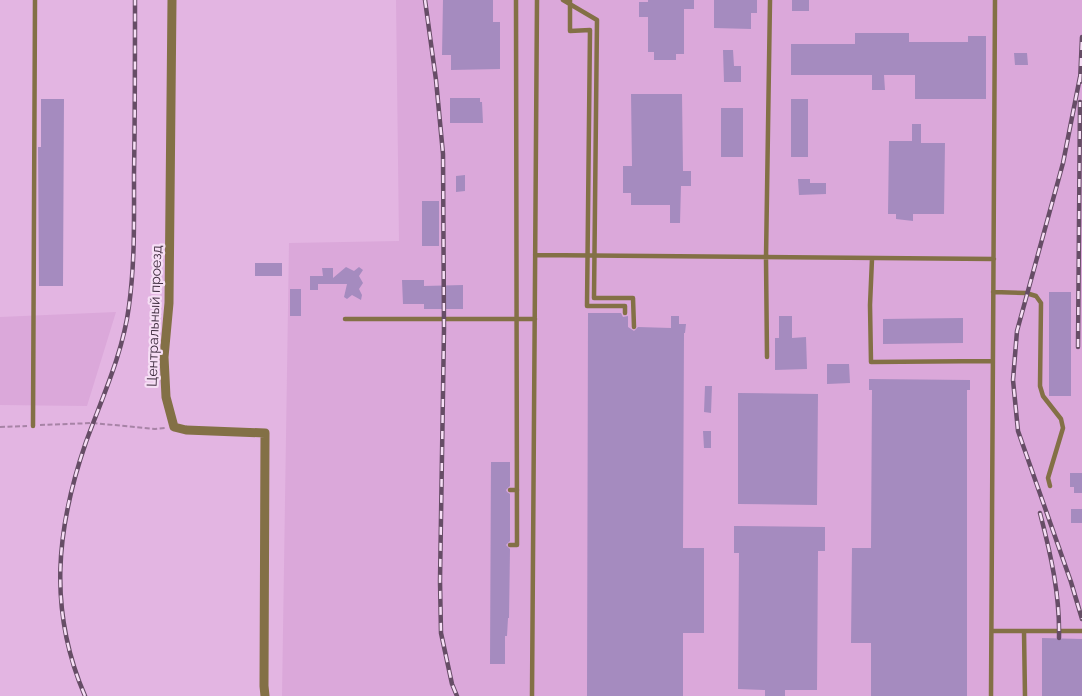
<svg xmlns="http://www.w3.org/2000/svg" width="1082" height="696" viewBox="0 0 1082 696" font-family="Raleway,sans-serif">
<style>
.built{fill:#dba8da}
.building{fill:#a58bbf}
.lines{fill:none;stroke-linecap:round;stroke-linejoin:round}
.path{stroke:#a783a6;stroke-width:2;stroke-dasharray:5 2.5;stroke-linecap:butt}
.lane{stroke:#837046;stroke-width:4.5}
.street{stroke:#837046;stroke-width:9}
.rail-casing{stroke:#664d66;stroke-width:4.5}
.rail{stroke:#f6def5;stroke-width:2.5;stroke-dasharray:8;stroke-linecap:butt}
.lane-bridge{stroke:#837046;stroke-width:4.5}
.labels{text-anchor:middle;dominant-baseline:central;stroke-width:4.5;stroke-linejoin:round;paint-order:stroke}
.street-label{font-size:14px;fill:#3c2a3c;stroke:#f6def5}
</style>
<rect width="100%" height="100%" fill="#e3b5e2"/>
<!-- built -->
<path class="built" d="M396,0H1082V696H282L289,243L399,241Z
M116,312L87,406L0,405V317Z"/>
<!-- building -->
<path class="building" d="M443,0H493V22H500V69L451,70V55H442Z
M648,0H694V9H684V54H676V60H654V52H648V17H639V2H648Z
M714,0H757V13H751V29L714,28Z
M792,0H809V11H792Z
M855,33H909V42H968V36H986V99H915V75H884L885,90H872V75H791V44H855Z
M723,50H733L734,66H741V82H724Z
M1014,53H1027L1028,65H1015Z
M631,94H682L683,171H691V186H681L680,223H670V205H631V193H623V166H632Z
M450,98H480V102H482L483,123H450Z
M41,99H64L63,286H39L38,147H41Z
M791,99H808V157H791Z
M721,108H743V157H721Z
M912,124H921V143H945L944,214H913V221L896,219V214H888L889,141H912Z
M465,175V191L456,192V176Z
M798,179H810V183H826V194L799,195Z
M422,201H439V246H422Z
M255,263H282V276H255Z
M346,267L354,271L359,267L363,270L359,276L363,283L359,289L362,295L361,300L352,295L347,299L344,297L347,284H318V290H310V276H323L322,268H333V278Z
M402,280H424V286L463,285V309H424V304H403Z
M290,289H301V316H290Z
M1049,292H1071V396H1049Z
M588,313H621L623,317L628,316V327L634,331L638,327L671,328V316H679V324H686L685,333H684L683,548H704V633H683V696H587Z
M779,316H792V338L806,337L807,369L775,370V338H779Z
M963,318V343L883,344V319Z
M827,364H849L850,383L827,384Z
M869,379L970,380V390H967V696H871V643H851L852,548H871L872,390H869Z
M705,386H712L711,413L704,412Z
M738,393L818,394L817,505L738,504Z
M703,431H711V448H704Z
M491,462H510V486L506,490L507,492L510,494V541L506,545L510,549L509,618H508L507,636H505V664H490Z
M1070,473H1082V493H1074V487H1070Z
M1071,509H1082V523H1071Z
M734,526L825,527V551H818L817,690H785V696H765V690L738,689L739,553H734Z
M1042,638L1082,639V696H1042Z"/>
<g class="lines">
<!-- path -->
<path class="path" d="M40,425L93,423L155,429L165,428
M0,427L27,426"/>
<!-- lane -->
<path class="lane" d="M535,255L994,259
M872,259L870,305L871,362L992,361
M993,292L1026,293L1036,296L1041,303L1040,386L1043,396L1061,419L1063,428L1048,478L1050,486
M345,319H535
M767,357L766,258L770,0
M33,426L35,0
M510,490H517
M992,631H1082
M1024,631L1025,696
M532,696L537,0
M991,696L995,0"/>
<!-- street -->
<path class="street" d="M172,0L169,303L164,357L166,397L174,427L186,430L265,433L264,686L265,696"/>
<!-- rail casing -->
<g class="rail-casing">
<path id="rail" d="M425,0L436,80L443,154L444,329L440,581L441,633L452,684L457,696
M1080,77L1063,163L1017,331L1013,380L1018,431L1071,582L1082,619
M1080,82L1082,37
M1078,347L1080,102
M1040,513C1051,555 1060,595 1059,638
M85,696C48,610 56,529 86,442C102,398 123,353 129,306C135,262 134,218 134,174C135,116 135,58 135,0"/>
</g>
<!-- rail -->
<use href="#rail" class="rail"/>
<!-- lane-bridge -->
<path class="lane-bridge" d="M563,0L597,20L594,298H633L634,327
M570,0V31L590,30L587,306H625V313
M510,545H517L516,0"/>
</g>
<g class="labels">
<!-- street labels -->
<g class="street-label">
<text transform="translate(154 316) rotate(-88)">Центральный проезд</text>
</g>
</g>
</svg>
